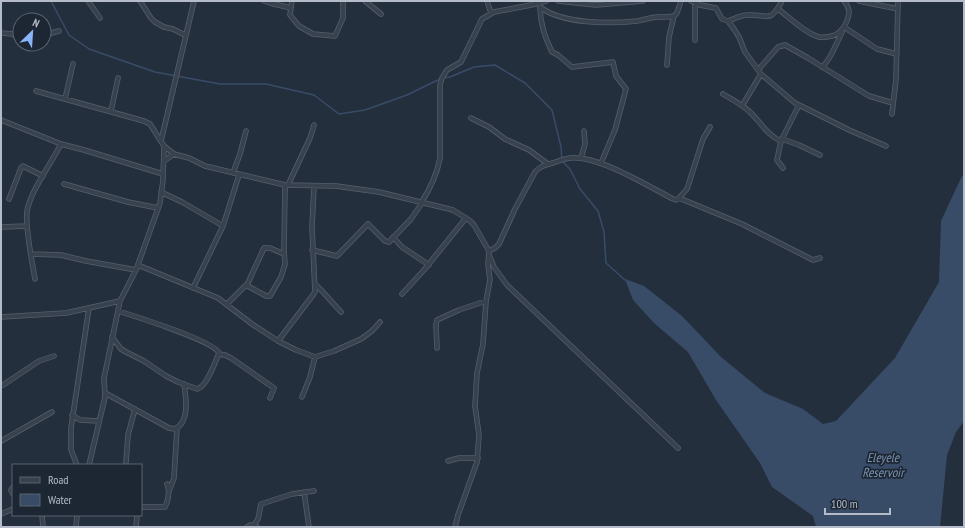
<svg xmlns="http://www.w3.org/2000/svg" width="965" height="528" viewBox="0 0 965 528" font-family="'PT Sans Narrow',sans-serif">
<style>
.water{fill:#394c67}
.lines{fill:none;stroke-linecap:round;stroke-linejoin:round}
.stream{stroke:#394c67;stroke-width:1.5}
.minor-casing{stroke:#565f6c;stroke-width:5.5}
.minor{stroke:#38414e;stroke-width:4}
.labels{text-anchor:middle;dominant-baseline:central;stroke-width:3.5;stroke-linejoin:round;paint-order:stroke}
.water-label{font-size:13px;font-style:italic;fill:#7c92b1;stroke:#1d2633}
</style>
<rect width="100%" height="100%" fill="#242f3e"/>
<!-- water -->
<path class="water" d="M964,174V421L956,432L947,455L940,527H816L813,516L772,487L760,463L716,400L688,352L654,323L633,300L625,279L644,286L682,316L721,357L765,393L803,409L823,424L836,421L895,358L939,282L941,221L961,178Z"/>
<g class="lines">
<!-- stream -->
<path class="stream" d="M51,1L69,35L89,49L155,72L220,84H266L314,95L339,114L365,110L407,95L442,78L450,77L474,67L495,65L525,83L552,110L561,147L562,161L570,169L580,189L598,211L604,232L606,263L625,280"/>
<!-- minor casing -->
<g class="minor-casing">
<path id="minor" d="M88,1L100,18
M140,1L151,18L155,22L164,27L173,29L185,35
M264,1L270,3L291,8L292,1
M365,1L381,14
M487,1L491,13
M558,1L596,5L643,1
M691,1L700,5L716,8L722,19L728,21L734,29L739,37L745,52L761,74L795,103L849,130L886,146
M859,1L898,9
M540,7C540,24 545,37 552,52L558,55L572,67L613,62L616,76L626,89L615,130L601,163
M540,7C562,24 609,24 637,21C644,20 651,17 658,17C664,17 669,17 674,16L677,13L681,1
M291,8L290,15L299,26L313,34L335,36L343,18V1
M778,9C789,17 806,34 819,37C824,38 828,37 832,36C840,34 844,28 847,21C850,13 850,8 844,1
M728,21C734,19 741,15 747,15C768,14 770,24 782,1
M844,27L877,49L897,54
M1,33L13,34L20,40
M44,35L59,31
M695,40V2
M667,65L669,37L674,16
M822,67C830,61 837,42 842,32
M758,70L778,47L785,45L808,58L869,96L893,103
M36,91L144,121L150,124L164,146L174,154L189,158L205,166L285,185L336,186L379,192L453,210L469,220L474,225L489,251L488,264L490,280L486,301L483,344L477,373L475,406L479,435L477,462L458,515L455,527
M723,94C733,100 743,105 751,113C761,123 768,136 781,141
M65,99L73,64
M742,106L761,74
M111,111L118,78
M892,114L896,79L898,1
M471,118L489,127L505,139L529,150L548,164
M1,120L61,144
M782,139L799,145L820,155
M161,141L194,1
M581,158L585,144L584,131
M164,161L174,154
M783,168L777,160L781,141L799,105
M233,173L240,154L246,131
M64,184L128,202L158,208
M288,185L310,138L314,125
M161,192L182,202L223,226
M679,198L742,224L813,260L820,258
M9,199L21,168L23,166L43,176
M421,203C430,189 437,175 440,158V85L442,78L447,70L461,62L482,19L494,12L531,5L546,1
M1,227L27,226
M393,237L402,247L429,265
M312,250L337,256L368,224L385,241L389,242L411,219L422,203
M489,251L495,248L499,244L515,209L535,172C540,166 545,165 553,163C561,160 570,157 577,158C603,159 647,185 671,198L676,200L679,198L687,189L703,139L710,127
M31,254L61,255L86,261L136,270
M489,255L494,267L507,285L678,448
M138,265L218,298L252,324L278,341L296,350L315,357L334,351L361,339L372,331L380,322
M35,279C32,262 25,227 27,211C31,190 51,164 61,144L84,150L163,174
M315,284L322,291L341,312
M247,285L264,248H270L284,254
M193,288L223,226L239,175
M402,294L424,270L466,218
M227,304L246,285L266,296H270L281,277L285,264L284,251L285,185
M1,317L66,313L120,301
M112,337L121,349L128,353L144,361L166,376L178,382L197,389C207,387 215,362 219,353C214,341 134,316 118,311
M278,341L313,295L315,292L312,227L314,186
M437,348L436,325L437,320L459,310L486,301
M219,354L225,355L231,358L274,388L270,398
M1,385H3L39,361L54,356
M105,393L169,428L175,429C190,422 186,397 184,384
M302,397L310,377L315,357
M72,415L80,420L99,421
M1,441L52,412
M448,461L459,458H478
M126,462L128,435L135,409
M77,465L71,450V428L89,308
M89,465L105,397L104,378L120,301L136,270L160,203L163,180L164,146
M13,487L11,490L13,494
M169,491L174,478L177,428
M304,492L309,527
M141,507H165C169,499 170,492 167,484
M1,514L13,509
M42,515L43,527
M254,525L258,519L261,504L292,494L314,491
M76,527L77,515
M136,527L137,515
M247,527L250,525L257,527"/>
</g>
<!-- minor -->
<use href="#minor" class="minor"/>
</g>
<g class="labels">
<!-- water labels -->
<g class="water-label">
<text x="883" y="457">Eleyele<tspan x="883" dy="15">Reservoir</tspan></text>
</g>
</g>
<!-- border -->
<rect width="965" height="528" fill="none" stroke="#b4bcc9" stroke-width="4"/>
<!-- legend -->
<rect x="12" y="464" width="130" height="52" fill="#1d2633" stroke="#59626f"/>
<rect x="20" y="477" width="20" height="6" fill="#38414e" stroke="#59626f"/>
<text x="48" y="484" font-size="12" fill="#b4bcc9">Road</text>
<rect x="20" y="494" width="20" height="12" fill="#394c67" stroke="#59626f"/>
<text x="48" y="504" font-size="12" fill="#b4bcc9">Water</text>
<!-- north arrow -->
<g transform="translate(32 32) rotate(25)"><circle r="19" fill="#1d2633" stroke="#59626f"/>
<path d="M0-3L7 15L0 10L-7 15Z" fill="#8ab4f8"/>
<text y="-6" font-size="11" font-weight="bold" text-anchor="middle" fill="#b4bcc9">N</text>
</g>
<!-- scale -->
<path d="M825 508v6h65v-6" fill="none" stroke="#b4bcc9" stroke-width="2"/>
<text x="831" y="508" font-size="12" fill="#b4bcc9" stroke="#1d2633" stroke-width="3" paint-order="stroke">100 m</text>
</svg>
